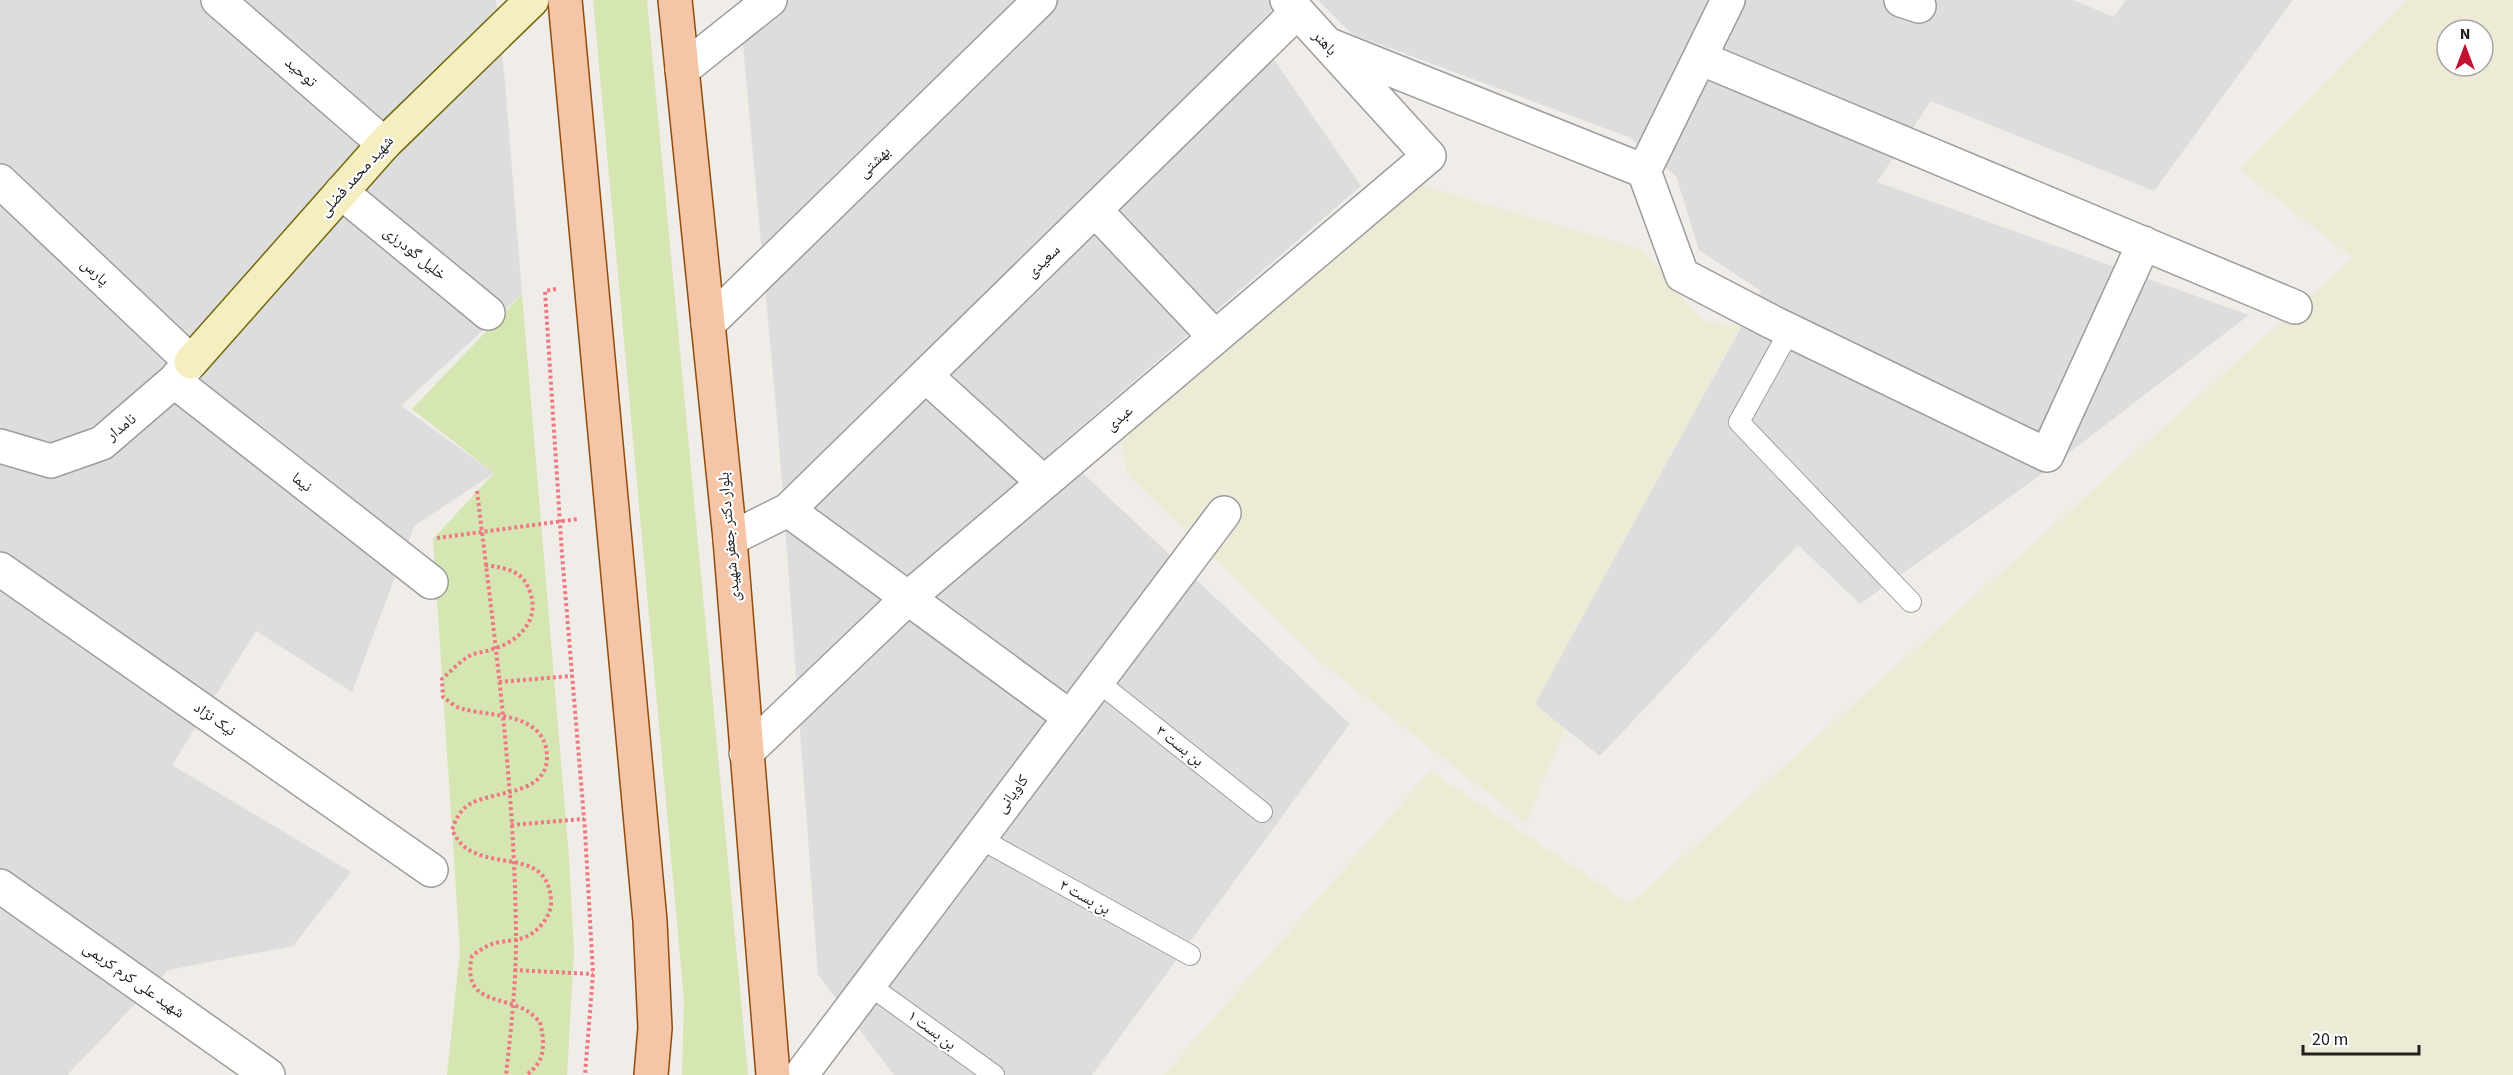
<svg xmlns="http://www.w3.org/2000/svg" width="2513" height="1075" viewBox="0 0 2513 1075" font-family="'Source Sans 3','Noto Naskh Arabic',sans-serif">
<style>
.residential{fill:#dedddd}
.farmland{fill:#edead5;fill-rule:evenodd}
.grass{fill:#d5e6b2}
.lines{fill:none;stroke-linecap:round;stroke-linejoin:round}
.lane-casing{stroke:#9d9d9d;stroke-width:22}
.street-casing{stroke:#9d9d9d;stroke-width:36}
.secondary-casing{stroke:#71690e;stroke-width:36}
.primary-casing{stroke:#904c0c;stroke-width:36}
.path{stroke:#ef7983;stroke-width:4;stroke-dasharray:3 3;stroke-linecap:butt}
.lane{stroke:#fff;stroke-width:20}
.street{stroke:#fff;stroke-width:33}
.secondary{stroke:#f5eec0;stroke-width:33}
.primary{stroke:#f5c5a7;stroke-width:33}
.labels{text-anchor:middle;dominant-baseline:central;stroke-width:4.5;stroke-linejoin:round;paint-order:stroke}
.street-label{font-size:16px;fill:#202020;stroke:#fff}
</style>
<rect width="100%" height="100%" fill="#f0ece8"/>
<!-- residential -->
<path class="residential" d="M0,0H496L505,82L522,294L401,406L494,473L414,526L352,692L256,631L172,765L351,872L293,946L168,970L67,1075H0Z
M739,0H1282L1253,29L1361,186L1056,448L1350,724L1092,1075H894L818,975L778,429Z
M1318,0H2073L2114,17L2126,0H2293L2154,191L1931,101L1877,182L2249,315L2028,484L1860,604L1798,545L1600,756L1534,704L1761,291L1699,250L1676,176L1631,138L1352,34Z"/>
<!-- farmland -->
<path class="farmland" d="M2407,0H2513V1075H1164L1430,771L1630,904L2353,258L2239,169ZM2447,30H2483V66H2447Z
M1420,185L1643,250L1702,321L1741,326L1535,704L1565,729L1526,823L1322,663L1128,475L1120,439Z"/>
<!-- grass -->
<path class="grass" d="M593,0H647L748,1075H682L684,1000Z
M522,294L569,858L574,951L567,1075H447L460,951L433,539L494,473L412,409Z"/>
<g class="lines">
<!-- lane casing -->
<g class="lane-casing">
<path id="lane" d="M1790,330L1739,422L1911,602
M1097,681L1262,812
M979,838L1190,955
M869,985L994,1075"/>
</g>
<!-- street casing -->
<g class="street-casing">
<path id="street" d="M218,0L384,144
M1901,0L1919,6
M1332,46L1644,171L1728,0
M1700,58L2295,307
M682,70L770,0
M1644,171L1682,275L1772,322L2047,455L2144,243
M0,181L191,362L174,381L102,443L51,461L0,446
M341,192L488,313
M1095,210L1215,337
M708,324L1040,0
M926,376L1043,482
M174,381L431,582
M788,510L1297,12
M730,539L788,510L1070,717
M0,569L431,870
M746,753L908,598L1429,156L1287,0
M0,886L268,1075
M801,1075L1224,513"/>
</g>
<!-- secondary casing -->
<g class="secondary-casing">
<path id="secondary" d="M191,362L384,144L532,0"/>
</g>
<!-- primary casing -->
<g class="primary-casing">
<path id="primary" d="M565,0L650,921L655,1028L651,1075
M675,0L730,539L773,1075"/>
</g>
<!-- path -->
<path class="path" d="M556,289L545,291L562,554L585,830L593,974L585,1075
M477,491C495,640 515,789 516,939C516,985 511,1030 506,1075
M437,538L578,519
M485,565C508,569 524,570 531,595C539,622 517,642 493,649C486,652 478,652 471,655C460,661 451,671 442,679L443,697C449,701 456,708 463,709C489,716 539,713 546,748C555,796 497,789 470,804C460,810 456,819 452,830C458,841 462,847 473,852C503,867 548,853 551,900C552,912 544,924 535,931C525,940 513,940 500,942C489,944 481,949 472,956C461,1005 503,995 529,1012C533,1015 537,1019 540,1022C545,1043 546,1062 526,1075
M499,682L572,676
M511,825L584,819
M514,970L593,974"/>
<!-- lane -->
<use href="#lane" class="lane"/>
<!-- street -->
<use href="#street" class="street"/>
<!-- secondary -->
<use href="#secondary" class="secondary"/>
<!-- primary -->
<use href="#primary" class="primary"/>
</g>
<g class="labels">
<!-- street labels -->
<g class="street-label">
<text transform="translate(1325 43) rotate(48)">باهنر</text>
<text transform="translate(301 72) rotate(41)">توحید</text>
<text transform="translate(874 162) rotate(-44)">بهشتی</text>
<text transform="translate(356 176) rotate(-48)">شهید محمد فضلی</text>
<text transform="translate(415 253) rotate(39)">خلیل گودرزی</text>
<text transform="translate(1043 261) rotate(-44)">سعیدی</text>
<text transform="translate(95 272) rotate(43)">پارس</text>
<text transform="translate(1119 418) rotate(-40)">عبدی</text>
<text transform="translate(121 427) rotate(-39)">نامدار</text>
<text transform="translate(302 482) rotate(38)">نیما</text>
<text transform="translate(729 537) rotate(-95)">بلوار دکتر جعفر شهیدی</text>
<text transform="translate(215 719) rotate(35)">نیک نژاد</text>
<text transform="translate(1180 746) rotate(38)">بن بست ۳</text>
<text transform="translate(1012 794) rotate(-53)">کاویانی</text>
<text transform="translate(1085 897) rotate(29)">بن بست ۲</text>
<text transform="translate(134 980) rotate(35)">شهید علی کرم کریمی</text>
<text transform="translate(932 1030) rotate(36)">بن بست ۱</text>
</g>
</g>
<!-- north arrow -->
<g transform="translate(2465 48)"><circle r="28" fill="#ffffff" stroke="#a6a6a6" stroke-width="1.5"/>
<path d="M0-4.5L10 22L0 15L-10 22Z" fill="#c11031"/>
<text y="-9" font-size="16" font-weight="bold" text-anchor="middle" fill="#202020">N</text>
</g>
<!-- scale -->
<path d="M2303 1045v9h116v-9" fill="none" stroke="#202020" stroke-width="3"/>
<text x="2312" y="1045" font-size="18" fill="#202020" stroke="#ffffff" stroke-width="4.5" paint-order="stroke">20 m</text>
</svg>
